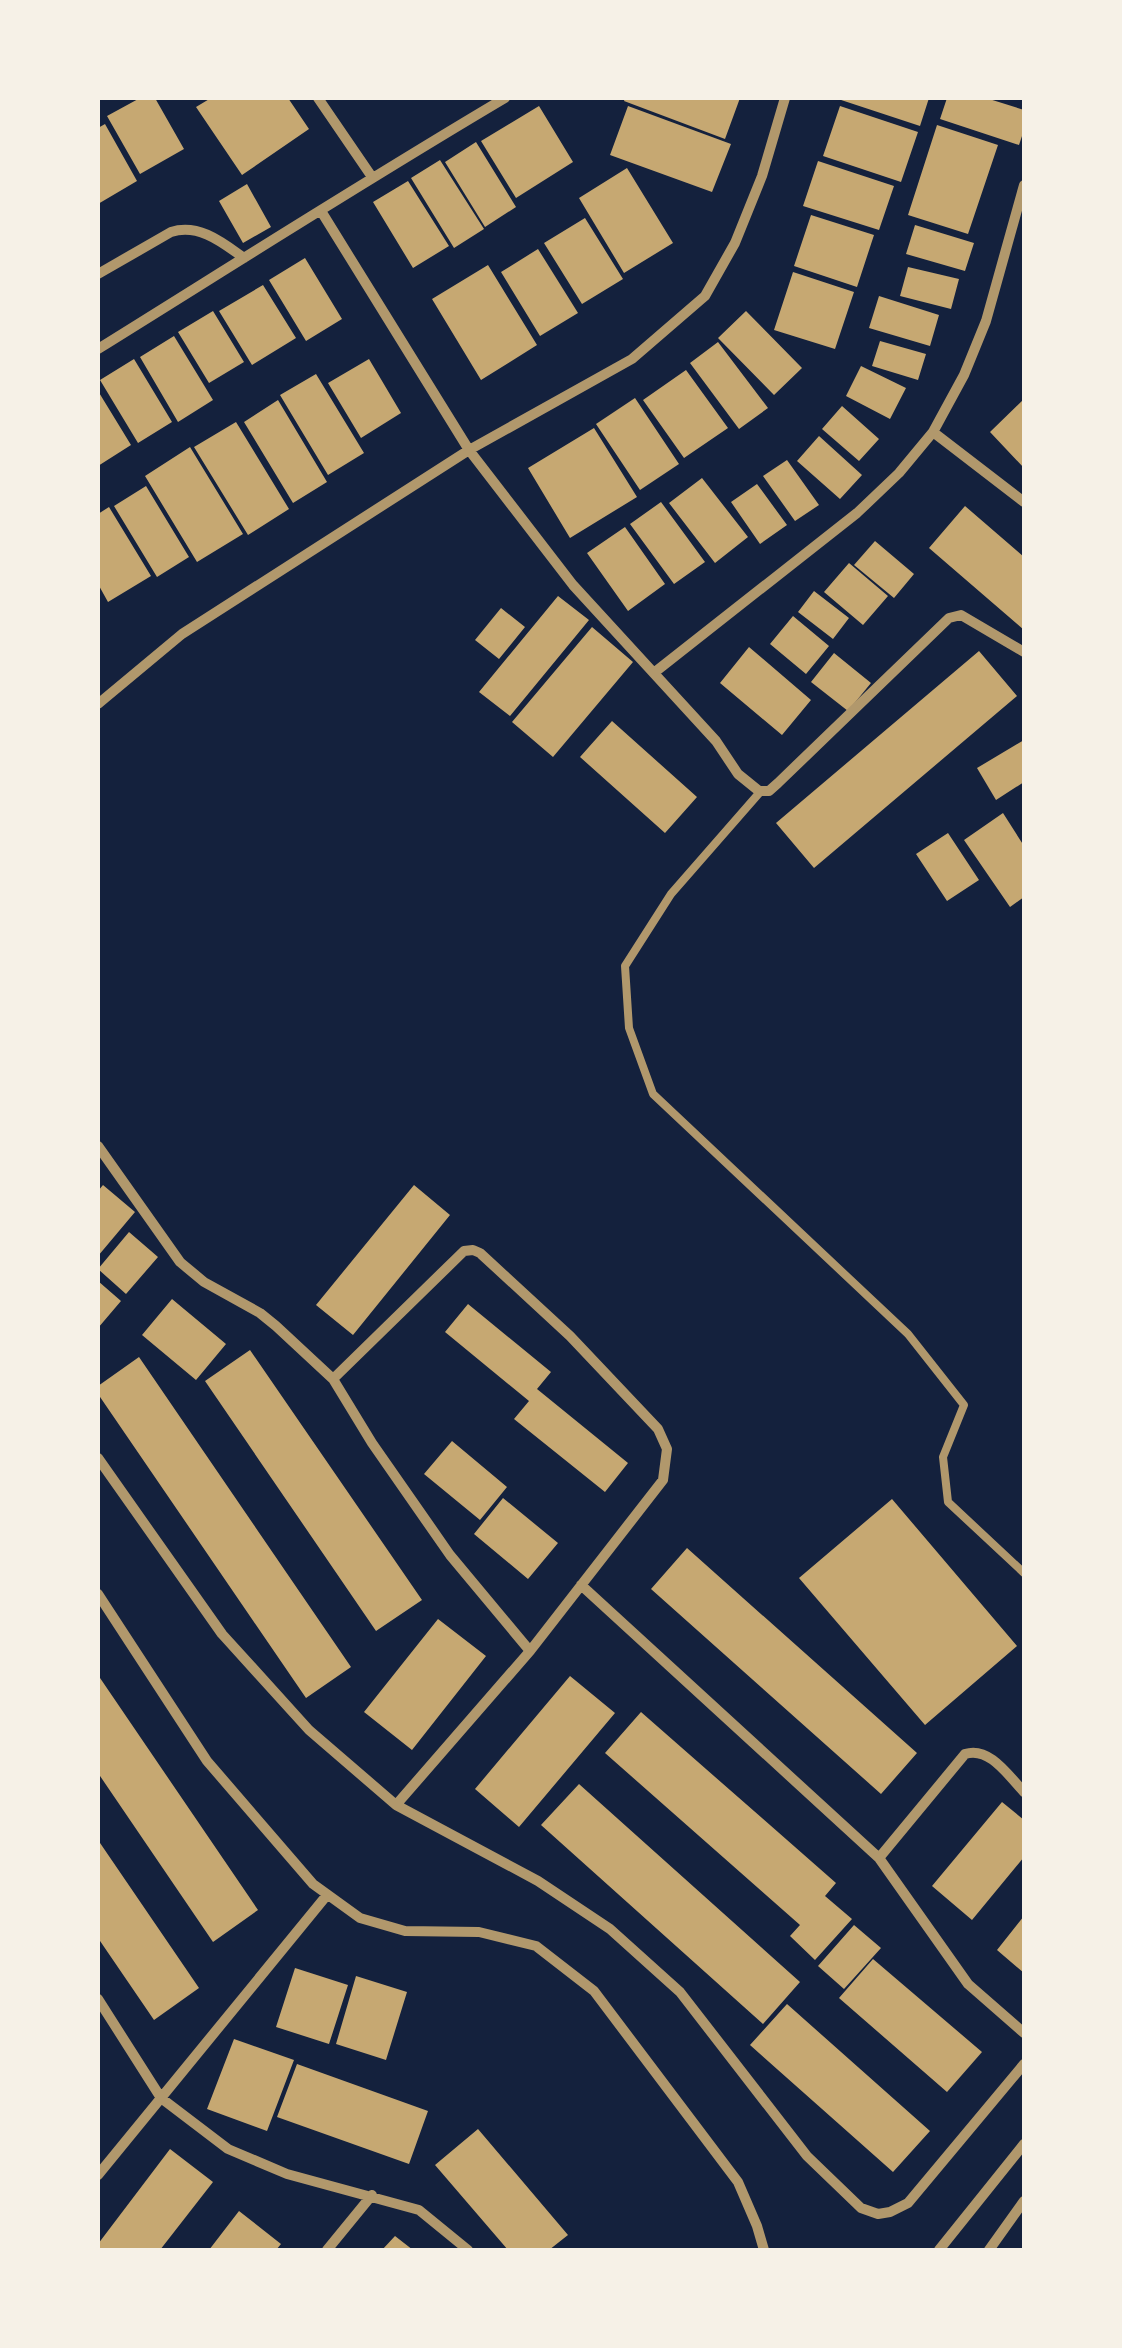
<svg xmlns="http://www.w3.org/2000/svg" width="1122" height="2348" viewBox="0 0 1122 2348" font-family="'Work Sans',sans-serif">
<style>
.building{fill:#c6a872}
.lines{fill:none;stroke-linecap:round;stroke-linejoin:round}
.service{stroke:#b1986c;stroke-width:8}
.minor{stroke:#b1986c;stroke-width:10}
</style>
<rect width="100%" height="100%" fill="#14213d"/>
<!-- building -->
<path class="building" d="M140,98H155L184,149L140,174L107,116Z
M211,98H288L309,129L242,175L196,107Z
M625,98H740L725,139L624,101Z
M835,98H929L920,126Z
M947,98H986L1024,110V130L1019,145L940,119Z
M539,106L573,162L516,198L481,141Z
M628,106L731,144L712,192L610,155Z
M840,106L918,132L901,182L823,156Z
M105,124L137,181L98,204V128Z
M937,125L998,145L968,234L908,215Z
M476,142L516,207L485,227L445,162Z
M440,160L484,229L454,248L411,178Z
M818,161L894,186L879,230L803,206Z
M627,168L673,243L624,273L579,198Z
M408,181L449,246L413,268L373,202Z
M247,184L271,227L243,243L219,201Z
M811,215L874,235L857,287L794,266Z
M585,218L623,279L582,304L544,243Z
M915,225L974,243L965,271L906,254Z
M538,249L578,313L540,336L501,272Z
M305,258L342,319L306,341L269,280Z
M488,265L537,345L481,380L432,299Z
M908,267L959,279L951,309L900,296Z
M793,272L854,292L835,349L774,330Z
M263,285L296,338L252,365L219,311Z
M879,296L939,315L930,346L869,328Z
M213,311L244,362L209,383L178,332Z
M746,311L802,368L774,395L718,338Z
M174,336L213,400L178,422L140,357Z
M880,341L926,354L918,380L872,366Z
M718,342L768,408L739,429L690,363Z
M134,359L172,422L138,443L100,380Z
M369,359L401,413L361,438L328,383Z
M861,366L906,388L890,419L846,396Z
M686,370L728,428L684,458L643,400Z
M316,374L364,453L328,475L280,395Z
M98,391L131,445L98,466Z
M635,398L679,464L640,490L596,424Z
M1024,399V468L990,432Z
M278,400L327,482L293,503L244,422Z
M842,406L879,439L859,461L822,429Z
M236,422L289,509L248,535L194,447Z
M594,428L637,497L570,538L528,468Z
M819,436L862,475L840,499L797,461Z
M190,447L243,534L197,562L145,476Z
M787,460L819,505L795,521L763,476Z
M702,478L748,537L715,563L669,503Z
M757,484L787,525L760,544L731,502Z
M146,486L189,557L157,577L114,506Z
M661,502L705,562L674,584L630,524Z
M965,506L1024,557V630L929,548Z
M109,507L151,576L108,602L98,584V514Z
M625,527L665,584L628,611L587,553Z
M875,541L914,574L894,598L854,565Z
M849,563L888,596L863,625L824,592Z
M814,591L849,618L833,639L798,612Z
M558,596L589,620L510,716L479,692Z
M501,608L525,627L499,659L475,640Z
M793,616L829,646L806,674L770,644Z
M592,627L633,662L553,757L512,722Z
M749,647L811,700L782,735L720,683Z
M979,651L1017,696L814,868L776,823Z
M834,653L871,683L848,711L811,682Z
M612,721L697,797L665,833L580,757Z
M1024,740V782L996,800L977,768Z
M1003,813L1024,846V897L1010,907L964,840Z
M948,833L979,880L947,901L916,854Z
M103,1185L135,1212L98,1256V1191Z
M414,1185L450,1215L353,1335L316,1305Z
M129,1232L158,1257L126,1294L98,1269Z
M98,1281L121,1301L98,1328Z
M172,1299L226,1344L196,1380L142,1335Z
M468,1304L551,1372L537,1389L628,1463L605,1492L514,1419L529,1401L445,1332Z
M250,1350L422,1600L376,1631L205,1381Z
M139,1357L351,1667L306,1698L98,1394V1386Z
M452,1441L507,1487L480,1520L424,1474Z
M503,1498L558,1543L528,1579L474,1534Z
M892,1499L1017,1646L925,1725L799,1578Z
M687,1548L917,1753L881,1794L651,1589Z
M438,1619L486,1656L412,1750L364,1712Z
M98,1675L258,1910L213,1942L98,1773Z
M570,1676L615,1713L519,1827L475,1789Z
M641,1712L836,1883L825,1896L852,1919L815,1960L790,1936L800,1925L605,1753Z
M579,1784L800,1982L763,2024L541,1825Z
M1002,1802L1024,1820V1857L972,1920L932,1886Z
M98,1840L199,1988L154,2020L98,1938Z
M1024,1916V1973L997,1950Z
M854,1925L881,1948L844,1989L818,1966Z
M873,1959L982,2052L947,2092L839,1998Z
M295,1968L348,1985L329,2044L276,2027Z
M356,1976L407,1992L386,2060L336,2044Z
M787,2004L930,2131L893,2172L750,2045Z
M234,2039L294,2060L267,2131L207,2109Z
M297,2064L428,2111L409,2164L277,2117Z
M478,2129L568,2235L549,2250H508L435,2165Z
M170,2149L213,2182L160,2250H98V2244Z
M239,2211L281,2244L276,2250H209Z
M395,2236L413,2250H382Z"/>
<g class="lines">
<!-- service -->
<path class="service" d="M761,791L671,894L625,966L629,1028L653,1094L908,1334L964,1405L943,1457L948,1502L1024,1573"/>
<!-- minor -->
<path class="minor" d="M318,98L372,177
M321,211L469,450L573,585L716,741L738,774L759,791H769L778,783L949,618L961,615L1024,652
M98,274L171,232C199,223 223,243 244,258
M98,349C233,265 368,179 505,98
M933,432L1024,502
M655,672L857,513L899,473L933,432L964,375L986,321L1024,185
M98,704L182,634L469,450L632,359L705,296L735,243L762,176L785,98
M98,1146L180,1262L204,1282L260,1313L276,1326L333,1379L372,1443L450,1555L530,1651
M333,1379L464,1251L473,1250L480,1253L570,1336L658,1429L667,1449L663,1480L530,1651L396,1805
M98,1458L222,1634L309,1730L396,1805L538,1881L610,1929L680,1992L807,2156L861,2208L878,2214L890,2212L908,2203L1024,2064
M581,1585L879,1858L968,1984L1024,2033
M98,1594L207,1761L313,1884L360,1918L405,1931L479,1932L536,1946L594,1991L738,2182L757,2226L764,2250
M879,1858L965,1754C989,1746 1008,1775 1024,1792
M98,1999L161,2098L228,2149L287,2174L419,2210L468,2250
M98,2175L327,1895
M327,2250L372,2195
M939,2250L1024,2144
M989,2250L1024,2201"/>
</g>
<!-- border -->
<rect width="1122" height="2348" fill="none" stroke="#f6f1e7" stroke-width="200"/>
</svg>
